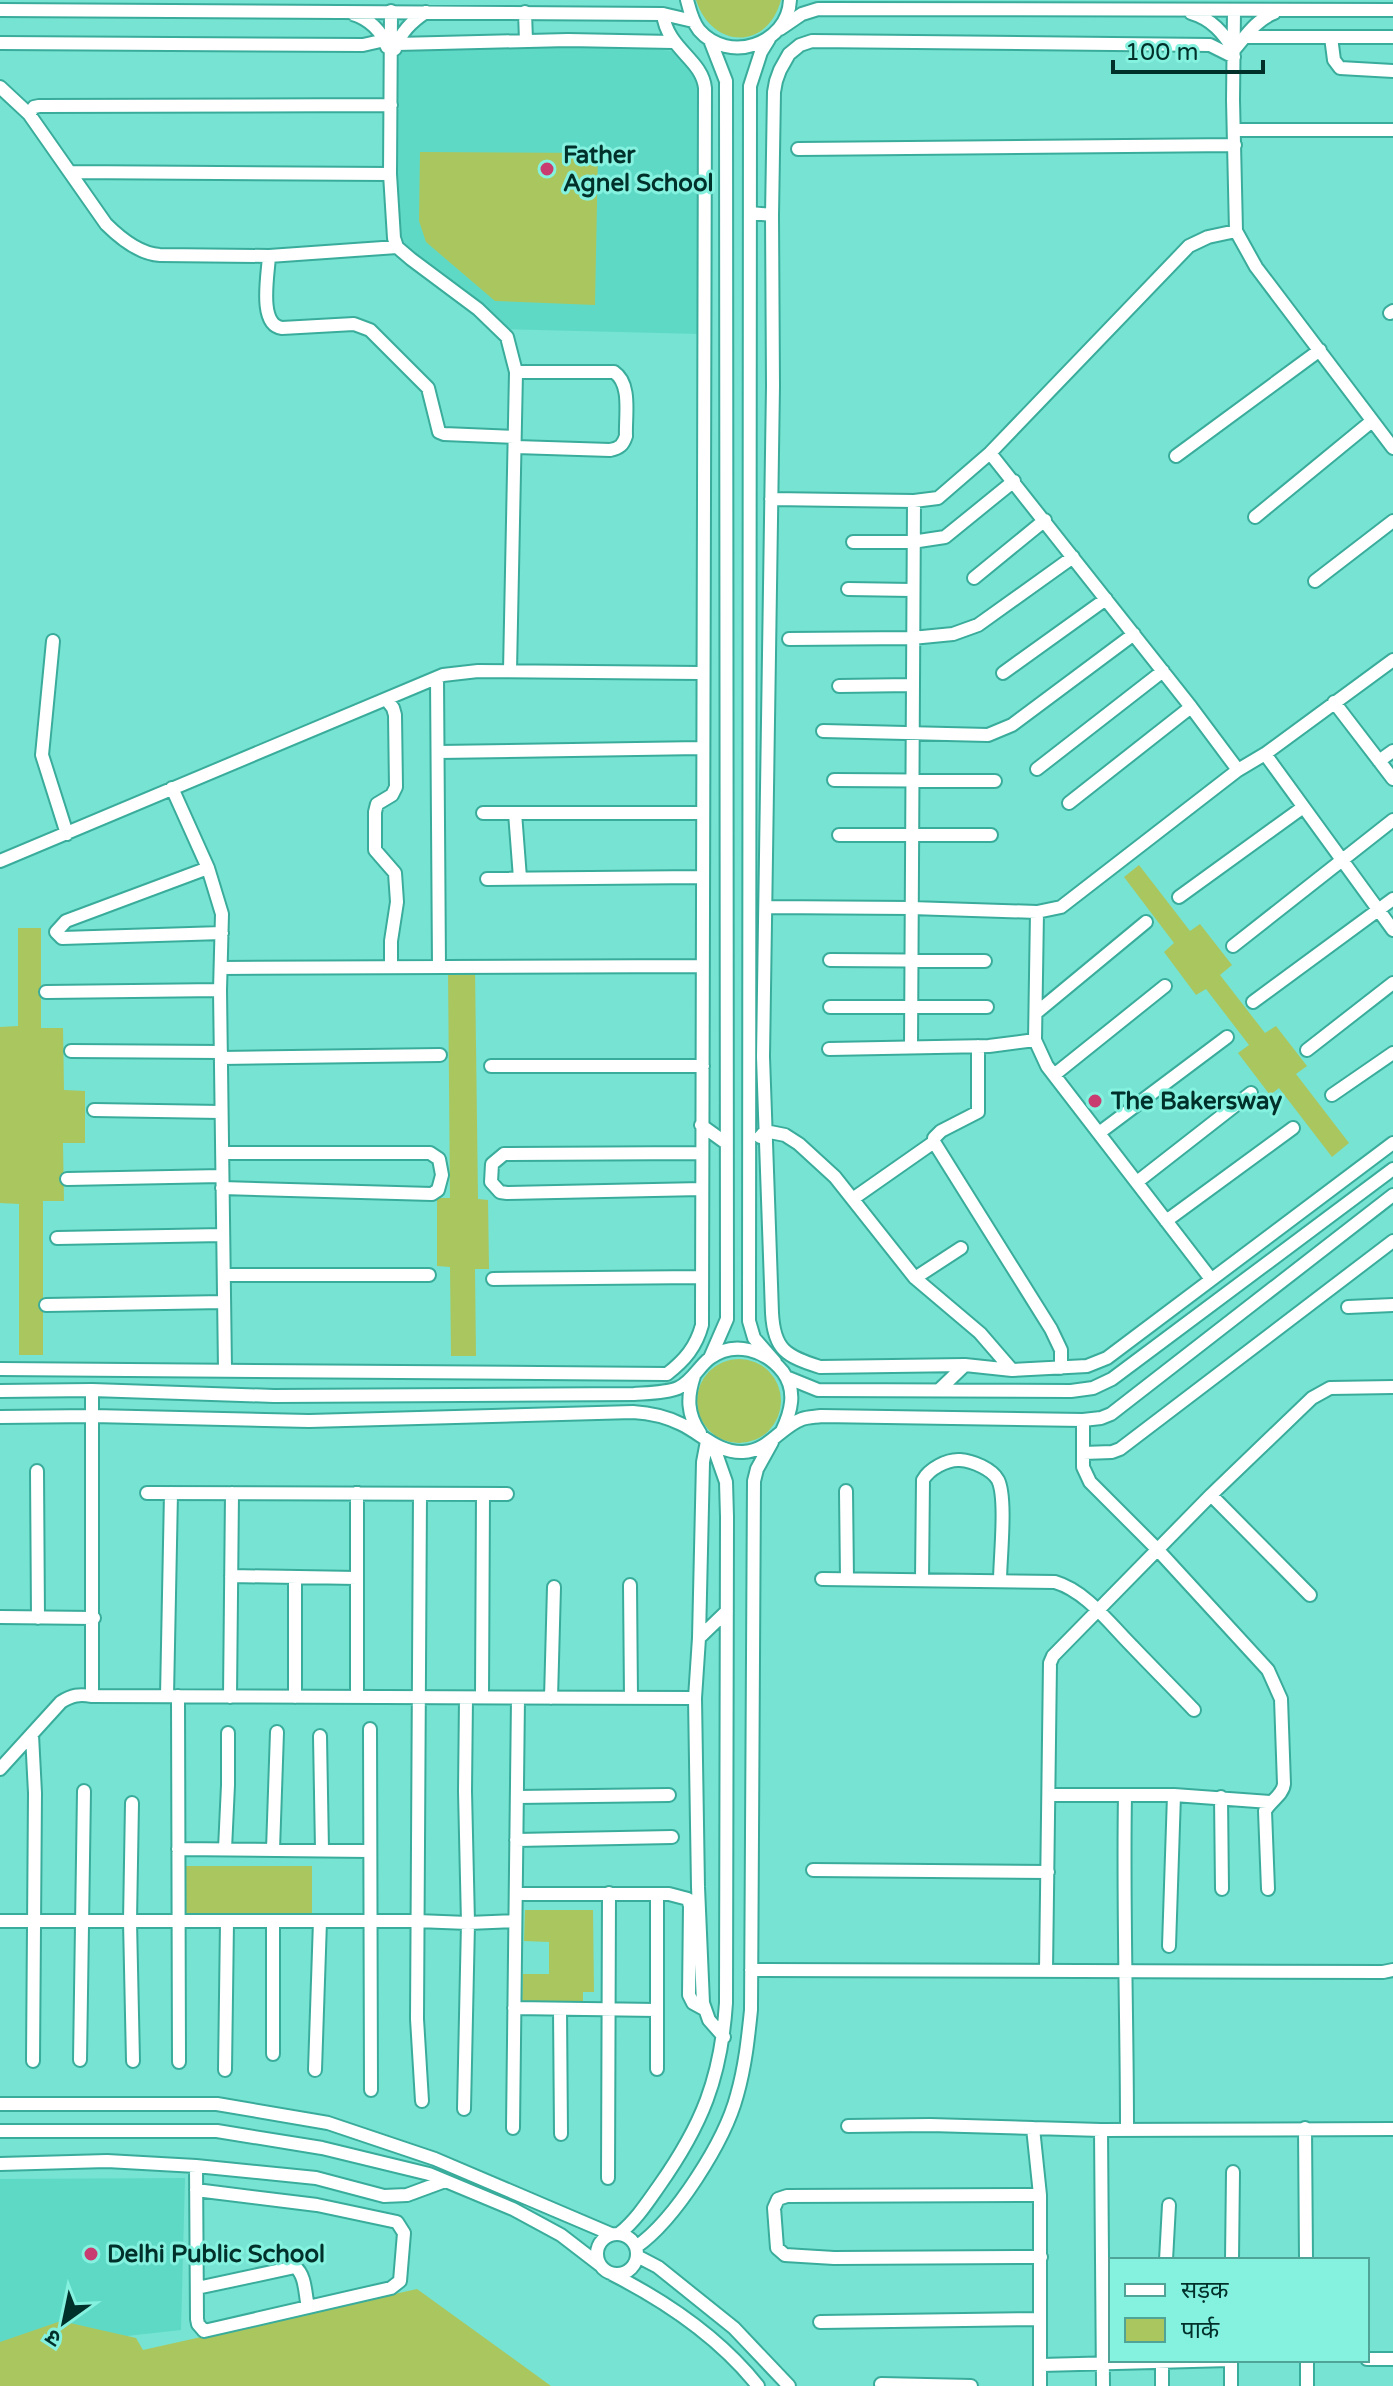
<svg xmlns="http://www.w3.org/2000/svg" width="1393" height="2386" viewBox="0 0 1393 2386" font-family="'Varela Round','Noto Sans Devanagari',sans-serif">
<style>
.built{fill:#5ed9c6}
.green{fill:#aac65f}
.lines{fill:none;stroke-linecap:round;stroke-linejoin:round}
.minor-casing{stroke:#3aac9c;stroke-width:16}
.minor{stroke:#fff;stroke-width:12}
.poi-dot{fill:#c83c6f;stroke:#85f1df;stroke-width:3}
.labels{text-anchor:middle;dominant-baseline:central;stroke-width:6;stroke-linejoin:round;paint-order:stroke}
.poi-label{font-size:24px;font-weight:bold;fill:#00302a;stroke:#85f1df;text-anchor:start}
</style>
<rect width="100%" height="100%" fill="#77e3d2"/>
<!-- built -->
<path class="built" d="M526,46L629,47L675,51L696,78L701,102L699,334L503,329L401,246L397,233L394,197L396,68L400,53L409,49Z
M185,2178L181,2330L0,2350V2179Z"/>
<!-- green -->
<path class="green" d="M696,0H781C767,51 712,49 696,0Z
M420,152L598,153L595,305L495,301L426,242L419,221Z
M1139,865L1190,931L1200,924L1232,965L1220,975L1265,1033L1276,1026L1307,1066L1296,1074L1349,1143L1332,1157L1279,1088L1270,1095L1238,1053L1249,1045L1206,989L1196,995L1164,952L1174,943L1124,877Z
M18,928H41V1028H63L64,1090L85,1091V1143H63L64,1201H43V1355H19V1204L0,1203V1027L18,1026Z
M448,969H475L478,1199L488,1200L489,1269H475L476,1356H451L450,1267L437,1266V1198H450Z
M697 1401a42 42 0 1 1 84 0a42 42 0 1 1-84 0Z
M186,1866H312V1913L186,1914Z
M525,1910H593L594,1992H583V2006H522L523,1974H549V1942L524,1941Z
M417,2289L551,2386H0V2342L61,2321L136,2338L143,2350Z"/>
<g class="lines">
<!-- minor casing -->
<g class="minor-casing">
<path id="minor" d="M687,0C690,11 692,21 699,30C728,64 788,45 790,0
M0,10L663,14L693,21
M391,11L390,174L394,238L397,247L411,259L478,309L507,337L516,372L510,671
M1234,11L1233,100L1236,231L1256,267L1393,448
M525,12L526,41
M1191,13C1212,19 1223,33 1234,50C1246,36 1256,20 1274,13
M353,14C369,19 382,31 387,47
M780,29L802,14L818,9L1393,10
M1245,37H1393
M1331,37L1334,60L1340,68L1393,71
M769,39L761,52L750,86L749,1321L754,1338L775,1362
M710,40L726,81L727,1319L710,1358
M0,43L363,45L385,40
M397,44L568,40L673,42
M395,49C401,32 411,22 426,12
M0,87L29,114
M391,105L39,106L34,107L29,114L106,224C120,238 140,254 160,255L269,256L397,247
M1234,130H1393
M798,149L1235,145
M70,172L390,174
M750,213L772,215L773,386L763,1057L772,1313C774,1350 786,1356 820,1367L965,1365L1012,1370L1087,1366L1107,1358L1393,1143
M772,215L774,92L776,81L780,70L789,54L800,45L812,41L1210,45L1234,57
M269,256C268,275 258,325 282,328L354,324L370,330L428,388L439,432L444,434L514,437
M1390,313L1393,311
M516,447L610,450C620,448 623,445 626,436C625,416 632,384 614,372H516
M990,453L1191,707L1238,770
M1176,456L1320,350
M771,499L914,501L938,498L990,453L1189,246L1208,237L1236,231
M1255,517L1372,421
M853,542H912L945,537L1014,481
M974,578L1045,520
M1315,581L1393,521
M848,589L912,590
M789,639L912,638L953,634L978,625L1073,557
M53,641L42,755L67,834
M1003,673L1106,599
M437,678L439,967
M839,686L912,685
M386,699L393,708L395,715L396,787L392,795L377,804L375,812V850L395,873L397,902L391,941V967
M1334,702L1393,779
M823,731L988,735L1012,725L1134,634
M438,752L701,748
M1265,754L1393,930
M1379,761L1393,751
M1037,769L1163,671
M834,780L995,781
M172,788L208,868L222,914L220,990L225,1370
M1069,803L1191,707
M483,813H701
M515,813L520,878
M839,835H991
M0,861L443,675L478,671L700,673
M208,868L66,921L56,932L62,938L222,933
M487,879L701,877
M1179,897L1302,808
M766,907L911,908L1037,912L1061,907L1238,770L1265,754L1393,660
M1037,912L1035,1040L1047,1066L1211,1279
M1233,946L1393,820
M830,960L985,961
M221,968L700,966
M46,992L220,990
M1253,1002L1393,899
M830,1007H987
M1036,1013L1146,922
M978,1046V1112L941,1131L934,1138V1142L1051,1329L1061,1350V1368
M911,1047L914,501
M829,1049L989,1046L1035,1040
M1307,1050L1393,983
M71,1051L221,1052
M221,1058L440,1055
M491,1066H703
M1054,1075L1165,986
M1332,1095L1393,1053
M94,1110L221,1112
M701,1125L726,1143
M1099,1133L1227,1037
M760,1137L765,1131L785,1135L799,1144L835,1177L915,1278L980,1333L1012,1370
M222,1153H430L439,1159L442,1175L438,1190L432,1194L222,1188
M701,1153L504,1154L492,1164L491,1182L500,1192L507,1193L702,1189
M67,1179L222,1176
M1137,1182L1251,1093
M854,1198L934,1142
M1166,1221L1293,1128
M57,1238L223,1235
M224,1275H429
M915,1278L961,1248
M493,1279L701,1277
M46,1305L224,1302
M1348,1307L1393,1305
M0,1369L667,1374C685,1360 696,1347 702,1325C701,913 702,501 705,88C702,59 667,49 663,14
M694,1376C687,1397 687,1414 700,1433
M786,1377L818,1390L1071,1391L1093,1388L1112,1379L1393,1169
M92,1390V1696
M939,1390L965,1365
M0,1391L92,1390L274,1396L634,1394C648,1393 666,1393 678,1388C692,1382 699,1366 710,1358C734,1340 766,1350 783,1372C797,1391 791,1412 782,1431
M0,1417L93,1416L309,1421L633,1412C650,1413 665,1416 681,1424C702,1434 718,1453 743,1452C769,1451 780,1427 802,1419C808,1417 815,1417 821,1416L1083,1420L1101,1418L1111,1414L1393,1195
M1083,1420V1467L1090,1482L1157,1549L1268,1670L1281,1699L1284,1784C1283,1795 1270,1801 1265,1811L1268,1889
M707,1441L703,1462L699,1638L695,1698L698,1887L703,2003L709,2020L724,2037
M1083,1453L1112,1452L1120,1449L1393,1241
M37,1471L38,1618
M846,1491L847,1579
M147,1493L507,1494
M420,1494L417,2019L422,2101
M1211,1495L1310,1595
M231,1576L357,1578
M295,1577V1697
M822,1579L1055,1582C1086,1591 1110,1624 1132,1646C1153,1668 1174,1689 1194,1710
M922,1580L923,1480C929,1469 947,1459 960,1460C973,1461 992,1469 998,1480C1007,1498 1000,1559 1000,1581
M630,1585L631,1698
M0,1617L94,1618
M699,1638L727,1611
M167,1696L171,1493
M178,1696L179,2062
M230,1697L232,1493
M357,1697V1493
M482,1697L483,1494
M551,1698L554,1587
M370,1729L371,2090
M32,1735L35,1793L33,2061
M320,1736L322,1850
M0,1769L61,1702C72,1695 79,1694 92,1696L695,1698
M1049,1795H1174L1270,1802
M1125,1795C1123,1906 1127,2018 1127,2129
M517,1797L669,1795
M1221,1797L1222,1889
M132,1803L130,1921L133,2061
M516,1840L672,1837
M178,1849L369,1851
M225,1849L228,1785V1733
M273,1850L277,1732
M813,1870L1048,1872
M516,1894H669L688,1899L690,1906L689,1995L693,2003L704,2009
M657,1894V2069
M0,1921H417L468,1923L515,1921
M273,1921V2054
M1169,1946L1174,1795
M751,1970L1383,1972L1393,1970
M1046,1971L1050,1663L1053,1656L1211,1495L1312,1398L1330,1388L1393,1387
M514,2008L657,2010
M560,2009L561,2134
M80,2060L84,1791
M225,2070L227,1922
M315,2070L320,1921
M0,2104H217L328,2123L435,2159L611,2234
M464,2109L468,1923L465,1791L466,1698
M848,2126L930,2125L1101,2130L1393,2129
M513,2128L518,1698
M1033,2128L1040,2195V2386
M1305,2128L1306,2260
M1101,2130L1103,2386
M0,2131H217L322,2148L429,2174L513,2209L561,2235L600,2265
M0,2164L107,2161L196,2166L316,2178L384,2196L407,2195L445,2181
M196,2166C196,2217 197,2268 197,2319L198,2324L204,2331L391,2288L400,2281L404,2233L397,2222L317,2205L196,2190
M608,2178L609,1893
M1040,2195L787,2196L778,2199L774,2208L777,2248L785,2255L834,2258L1041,2257
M620,2233C636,2220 647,2203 659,2186C702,2125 721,2078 726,2003L727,1517L726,1482L713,1445
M597 2254a20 20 0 1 1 40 0a20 20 0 1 1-40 0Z
M636,2247C675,2220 725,2141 737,2095C745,2067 748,2039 751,2010L754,1481L757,1469L772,1442
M637,2256L658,2267L734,2328L789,2386
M1166,2260L1169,2205
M1232,2260L1233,2172
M612,2274C667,2302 719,2337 758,2386
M197,2288L295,2267C306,2275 305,2295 308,2307
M820,2322L1039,2319
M1367,2359H1393
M1041,2365L1230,2360
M881,2384L971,2386
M1162,2386V2360
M1231,2386V2360
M1307,2386V2360"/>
</g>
<!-- minor -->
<use href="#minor" class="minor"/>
</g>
<!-- markers -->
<g class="poi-dot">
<circle cx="547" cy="169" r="8"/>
<circle cx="1095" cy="1101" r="8"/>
<circle cx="91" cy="2254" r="8"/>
</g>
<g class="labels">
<!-- poi labels -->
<g class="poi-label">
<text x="563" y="155">Father<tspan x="563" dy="28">Agnel School</tspan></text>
<text x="1111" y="1101">The Bakersway</text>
<text x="107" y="2254">Delhi Public School</text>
</g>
</g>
<!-- legend -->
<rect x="1109" y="2258" width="260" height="104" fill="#85f1df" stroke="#50a497" stroke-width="2"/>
<rect x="1125" y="2284" width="40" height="12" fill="#ffffff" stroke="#50a497" stroke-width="2"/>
<text x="1181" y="2298" font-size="24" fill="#00302a">सड़क</text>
<rect x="1125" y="2318" width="40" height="24" fill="#aac65f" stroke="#50a497" stroke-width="2"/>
<text x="1181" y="2338" font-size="24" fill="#00302a">पार्क</text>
<!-- north arrow -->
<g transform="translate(64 2322) rotate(213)" stroke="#85f1df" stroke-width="6" paint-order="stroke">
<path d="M0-6L14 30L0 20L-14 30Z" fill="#00302a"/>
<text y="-12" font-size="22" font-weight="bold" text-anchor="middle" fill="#00302a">उ</text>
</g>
<!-- scale -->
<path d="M1113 60v12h150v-12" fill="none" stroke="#00302a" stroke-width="4"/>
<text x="1125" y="60" font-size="24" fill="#00302a" stroke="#85f1df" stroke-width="6" paint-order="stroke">100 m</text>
</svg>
